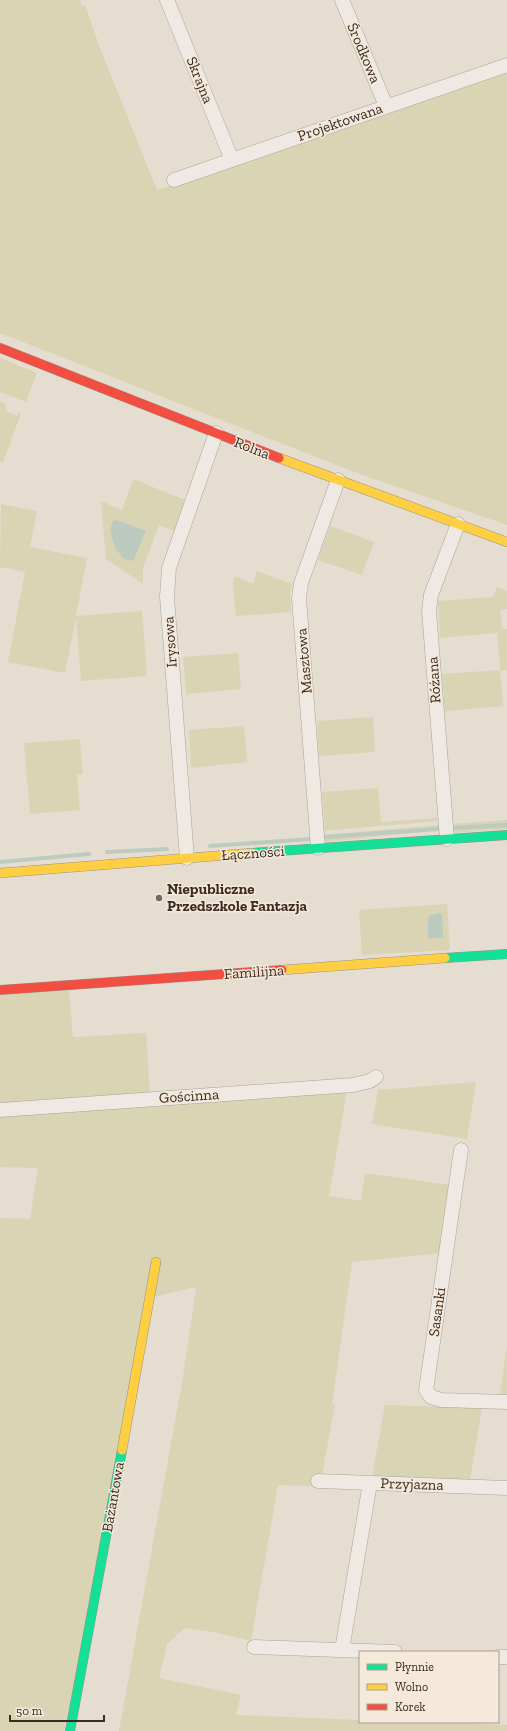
<svg xmlns="http://www.w3.org/2000/svg" width="507" height="1731" viewBox="0 0 507 1731" font-family="'Zilla Slab',serif">
<style>
.green{fill:#d8d4b4}
.water{fill:#bccac0}
.lines{fill:none;stroke-linecap:round;stroke-linejoin:round}
.stream{stroke:#bccac0;stroke-width:4}
.street-casing{stroke:#aca399;stroke-width:15}
.fast-casing{stroke:#9b928a;stroke-width:10}
.slow-casing{stroke:#9b928a;stroke-width:10}
.jam-casing{stroke:#9b928a;stroke-width:10}
.street{stroke:#eee9e3;stroke-width:14}
.fast{stroke:#16e098;stroke-width:9}
.slow{stroke:#ffcf43;stroke-width:9}
.jam{stroke:#f24e42;stroke-width:9}
.poi-dot{fill:#77695f;stroke:#f5ead9;stroke-width:1.5}
.labels{text-anchor:middle;dominant-baseline:central;stroke-width:3;stroke-linejoin:round;paint-order:stroke}
.street-label{font-size:15px;fill:#3b2a21;stroke:#f5ead9}
.poi-label{font-size:15px;font-weight:bold;fill:#3b2a21;stroke:#f5ead9;text-anchor:start}
</style>
<rect width="100%" height="100%" fill="#e6ddd1"/>
<!-- green -->
<path class="green" d="M0,0H80L82,6L85,5L100,48L157,190L507,71V525L354,472L0,333Z
M0,358L37,373L26,402L0,392Z
M0,401L5,403L7,412L17,416L18,412L21,414L3,462L0,461Z
M133,479L185,500L174,531L159,525L143,568V584L106,559L101,501L122,510Z
M1,504L37,511L30,547L87,558L76,616L142,611L147,676L81,681L76,617L65,673L8,662L25,572L0,567Z
M330,526L374,542L362,575L318,560Z
M257,571L292,584L290,594L291,612L236,616L233,582L235,576L253,584Z
M497,587L507,591V609L500,610L502,629H507V670L500,671L503,706L445,711L442,674L500,670L497,633L440,638L438,601L493,597Z
M238,653L241,689L186,694L183,657Z
M373,717L375,752L319,756L317,721Z
M244,726L247,762L191,768L189,730Z
M80,739L83,774L77,775L80,810L30,814L24,743Z
M378,788L381,822L437,818V821L322,831L321,827L325,826L322,792Z
M507,820V829L452,833L450,824Z
M439,825L440,830L325,842L322,835Z
M447,904L450,950L362,955L359,910Z
M69,990L73,1037L146,1033L150,1094L0,1105V995Z
M476,1082L467,1139L372,1124L378,1090Z
M347,1091L329,1196L361,1201L365,1173L450,1185L440,1253L352,1262L332,1404L335,1405L322,1475L317,1486L278,1485L251,1641L218,1633L185,1628L167,1644L159,1678L241,1695L236,1715L360,1720V1722H419L507,1725V1731H119L183,1377L196,1287L153,1297L64,1731H0V1218L30,1219L38,1168L0,1167V1115Z
M507,1346V1394H500Z
M385,1405L482,1408L470,1481L372,1477Z"/>
<!-- water -->
<path class="water" d="M117,520L146,531L133,561L124,559L115,548L110,530L113,521Z
M439,913L442,914L443,937L430,939L428,937V918L430,915Z"/>
<g class="lines">
<!-- stream -->
<path class="stream" d="M452,828L507,825
M324,837L439,829
M210,846L311,839
M107,852L167,849
M0,862L89,854"/>
<!-- street casing -->
<g class="street-casing">
<path id="street" d="M167,0L232,160
M342,0L386,106
M174,180L507,65
M447,839L429,611L431,595L458,524
M318,848L299,598L301,583L338,480
M187,858L167,597L169,568L216,433
M0,1110L353,1085L370,1081L376,1077
M461,1150L426,1390L431,1397L441,1400L507,1402
M318,1481L507,1488
M254,1647L395,1652
M342,1650L369,1489
M498,1657H507"/>
</g>
<!-- fast casing -->
<g class="fast-casing">
<path id="fast" d="M252,853L507,835
M445,958L507,954
M70,1731L122,1450"/>
</g>
<!-- slow casing -->
<g class="slow-casing">
<path id="slow" d="M279,458L507,542
M0,873L252,853
M282,970L445,958
M122,1450L156,1262"/>
</g>
<!-- jam casing -->
<g class="jam-casing">
<path id="jam" d="M0,348L279,458
M0,990L282,970"/>
</g>
<!-- street -->
<use href="#street" class="street"/>
<!-- fast -->
<use href="#fast" class="fast"/>
<!-- slow -->
<use href="#slow" class="slow"/>
<!-- jam -->
<use href="#jam" class="jam"/>
</g>
<!-- markers -->
<circle class="poi-dot" cx="159" cy="898" r="4"/>
<g class="labels">
<!-- street labels -->
<g class="street-label">
<text transform="translate(364 53) rotate(67)">Środkowa</text>
<text transform="translate(200 80) rotate(68)">Skrajna</text>
<text transform="translate(340 122) rotate(-19)">Projektowana</text>
<text transform="translate(252 448) rotate(21)">Rolna</text>
<text transform="translate(170 642) rotate(-94)">Irysowa</text>
<text transform="translate(304 661) rotate(-95)">Masztowa</text>
<text transform="translate(434 680) rotate(-94)">Różana</text>
<text transform="translate(253 853) rotate(-4)">Łączności</text>
<text transform="translate(254 972) rotate(-4)">Familijna</text>
<text transform="translate(189 1096) rotate(-4)">Gościnna</text>
<text transform="translate(437 1312) rotate(-82)">Sasanki</text>
<text transform="translate(412 1484) rotate(2)">Przyjazna</text>
<text transform="translate(113 1497) rotate(-80)">Bażantowa</text>
</g>
<!-- poi labels -->
<g class="poi-label">
<text x="167" y="889">Niepubliczne<tspan x="167" dy="17">Przedszkole Fantazja</tspan></text>
</g>
</g>
<!-- legend -->
<rect x="359" y="1651" width="140" height="72" fill="#f5ead9" stroke="#ab9d8f"/>
<rect x="367" y="1664" width="20" height="6" fill="#16e098" stroke="#ab9d8f"/>
<text x="395" y="1671" font-size="12" fill="#3b2a21">Płynnie</text>
<rect x="367" y="1684" width="20" height="6" fill="#ffcf43" stroke="#ab9d8f"/>
<text x="395" y="1691" font-size="12" fill="#3b2a21">Wolno</text>
<rect x="367" y="1704" width="20" height="6" fill="#f24e42" stroke="#ab9d8f"/>
<text x="395" y="1711" font-size="12" fill="#3b2a21">Korek</text>
<!-- scale -->
<path d="M10 1715v6h94v-6" fill="none" stroke="#3b2a21" stroke-width="2"/>
<text x="16" y="1715" font-size="12" fill="#3b2a21" stroke="#f5ead9" stroke-width="3" paint-order="stroke">50 m</text>
</svg>
